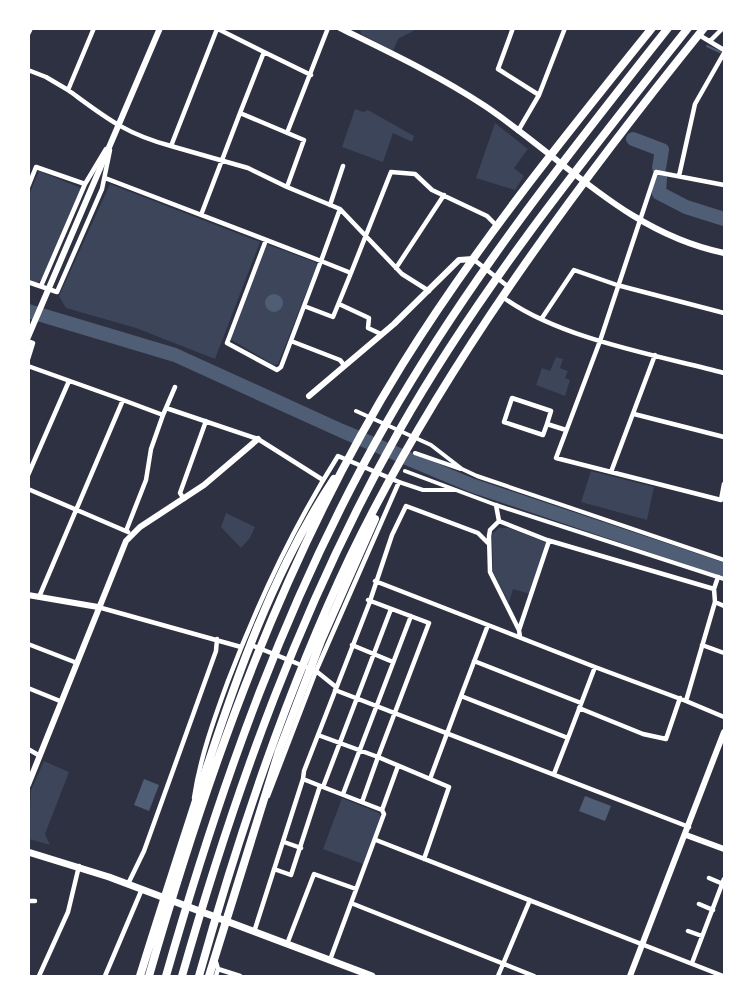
<svg xmlns="http://www.w3.org/2000/svg" width="753" height="1005" viewBox="0 0 753 1005" font-family="Jost,sans-serif">
<style>
.green{fill:#3c4559}
.water{fill:#4f5d75}
.lines{fill:none;stroke-linecap:round;stroke-linejoin:round}
.stream{stroke:#4f5d75;stroke-width:2}
.river{stroke:#4f5d75;stroke-width:14}
.pedestrian{stroke:#fff;stroke-width:4}
.minor{stroke:#fff;stroke-width:4.5}
.tertiary{stroke:#fff;stroke-width:6}
.secondary{stroke:#fff;stroke-width:7}
.trunk{stroke:#fff;stroke-width:8}
.motorway{stroke:#fff;stroke-width:8}
</style>
<rect width="100%" height="100%" fill="#2d3142"/>
<!-- green -->
<path class="green" d="M360,28L417,29L398,39L393,51L361,34Z
M355,109L363,112L368,110L414,136L412,142L393,133L383,162L342,147Z
M495,123L528,149L514,168L524,176L515,190L476,178Z
M39,171L81,188L41,280L37,283L29,280V195Z
M110,184L260,242L215,359L136,328L66,308L59,296Z
M266,244L315,262L317,265L278,364L274,365L230,339Z
M556,357L563,359L560,368L568,371L565,378L570,380L565,396L536,385L542,368L550,371Z
M591,471L654,487L647,520L581,502Z
M226,513L255,527L250,538L241,548L221,527Z
M499,528H509L548,543L530,594L513,589L509,603L493,572L492,534Z
M44,761L69,772L45,834L50,845L29,839L31,790Z
M342,798L379,813L381,817L363,864L323,849Z"/>
<!-- water -->
<path class="water" d="M265 303a9 9 0 1 1 18 0a9 9 0 1 1-18 0Z
M144,779L159,785L149,811L134,805Z
M585,796L611,806L605,821L579,811Z"/>
<g class="lines">
<!-- stream -->
<path class="stream" d="M707,46L720,52"/>
<!-- river -->
<path class="river" d="M633,139L662,150L659,168
M660,177L659,193L686,207L724,219
M28,311L175,355L342,431L471,485L724,570"/>
<!-- pedestrian -->
<path class="pedestrian" d="M356,411L431,445L462,469L477,476L724,560
M415,453L461,469
M405,471L496,505L724,579
M399,482L423,490H455"/>
<!-- minor -->
<path class="minor" d="M94,28L68,90C105,117 125,134 171,146
M216,28L264,52
M513,28L498,69L539,95L518,131
M217,29L171,146L248,168L287,187
M28,34L31,28
M699,35L724,50
M710,41L723,28
M28,70L46,77L68,90
M539,95L565,28
M240,113L264,52L311,75
M287,133L328,28
M679,176L695,104L724,53
M105,178L321,261L340,209
M724,185L656,172L600,341L556,458L721,500L724,484
M28,187L36,167L85,184L106,149
M330,205L343,166
M201,215L240,113L304,140L287,187L340,209L402,274L429,291
M266,240L227,343L277,370L281,367L321,261L351,273L391,172L415,174L432,190L487,216L497,226
M473,259L510,288
M396,268L444,195
M28,282L57,292L102,189L110,150
M41,286L85,184
M504,298C561,339 656,355 724,373
M339,304L369,318L368,328L381,334
M304,306L333,317L351,273
M542,318L574,270L617,285L724,313
M28,341L33,343L28,359
M291,341L340,360L344,365
M28,366L123,400
M166,408L258,439L323,480
M634,414L724,437
M547,424L551,411L512,398L504,422L543,435L547,424L566,430
M611,472L655,355
M28,475L69,381
M28,489L128,532
M184,499L180,493L206,421
M496,505L499,521
M126,531L146,480L151,449L163,415
M718,577L714,589L715,602L724,606
M375,581L488,625
M39,597L123,400L163,415L175,387
M368,600L429,623L378,757L449,787L424,859
M98,607L241,647
M391,609L323,787L303,779L304,771L369,604L392,535L406,506L478,533L488,543
M519,630L549,541
M520,637L519,630L490,572L489,536L490,530L499,521L547,540L714,589
M28,644L77,663
M251,645L316,671L336,687
M352,645L393,662
M702,645L724,653
M474,661L581,703
M28,688L60,701
M335,690L689,827
M686,701L724,717
M579,708L643,734L666,739L680,698
M318,735L378,757L362,802
M568,738L595,667L686,701L715,602
M28,749L40,756
M554,774L568,738L461,696L488,625L595,667
M430,779L461,696
M323,787L382,810L384,814L330,960
M343,794L411,616
M194,798C200,758 214,719 228,681C258,602 293,527 338,456L399,482L316,671L268,796
M382,810L398,766
M376,840L723,976
M284,842L301,848
M274,869L291,875L320,786
M709,878L723,884
M128,884L144,851L216,651L217,639
M28,901H35
M351,903L534,976
M699,904L713,910
M688,931L702,936
M254,932L303,779
M287,944L314,874L356,889
M215,959L218,969L216,976
M692,963L724,879
M218,969L240,976
M39,976L68,912L79,866
M105,976L142,889
M498,976L530,900"/>
<!-- tertiary -->
<path class="tertiary" d="M340,28C389,52 440,76 485,106C564,159 627,233 724,253
M28,337L160,28
M309,396L394,324L459,260L473,259
M28,595L98,607
M28,785L126,541L140,527L204,485L258,439
M686,835L724,849
M630,976L724,732"/>
<!-- secondary -->
<path class="secondary" d="M28,852L109,877L372,976"/>
<!-- trunk -->
<path class="trunk" d="M140,976C160,911 181,847 202,782C236,678 273,571 334,479
M149,976C210,764 285,554 402,365C476,246 564,137 652,28
M199,976C239,833 286,692 350,557C440,370 574,189 704,28
M209,976L279,751L321,641L375,519"/>
<!-- motorway -->
<path class="motorway" d="M166,976C221,784 287,596 387,422C467,282 568,154 668,28
M182,976C236,787 302,603 399,431C480,288 586,157 688,28"/>
</g>
<!-- border -->
<rect width="753" height="1005" fill="none" stroke="#ffffff" stroke-width="60"/>
</svg>
